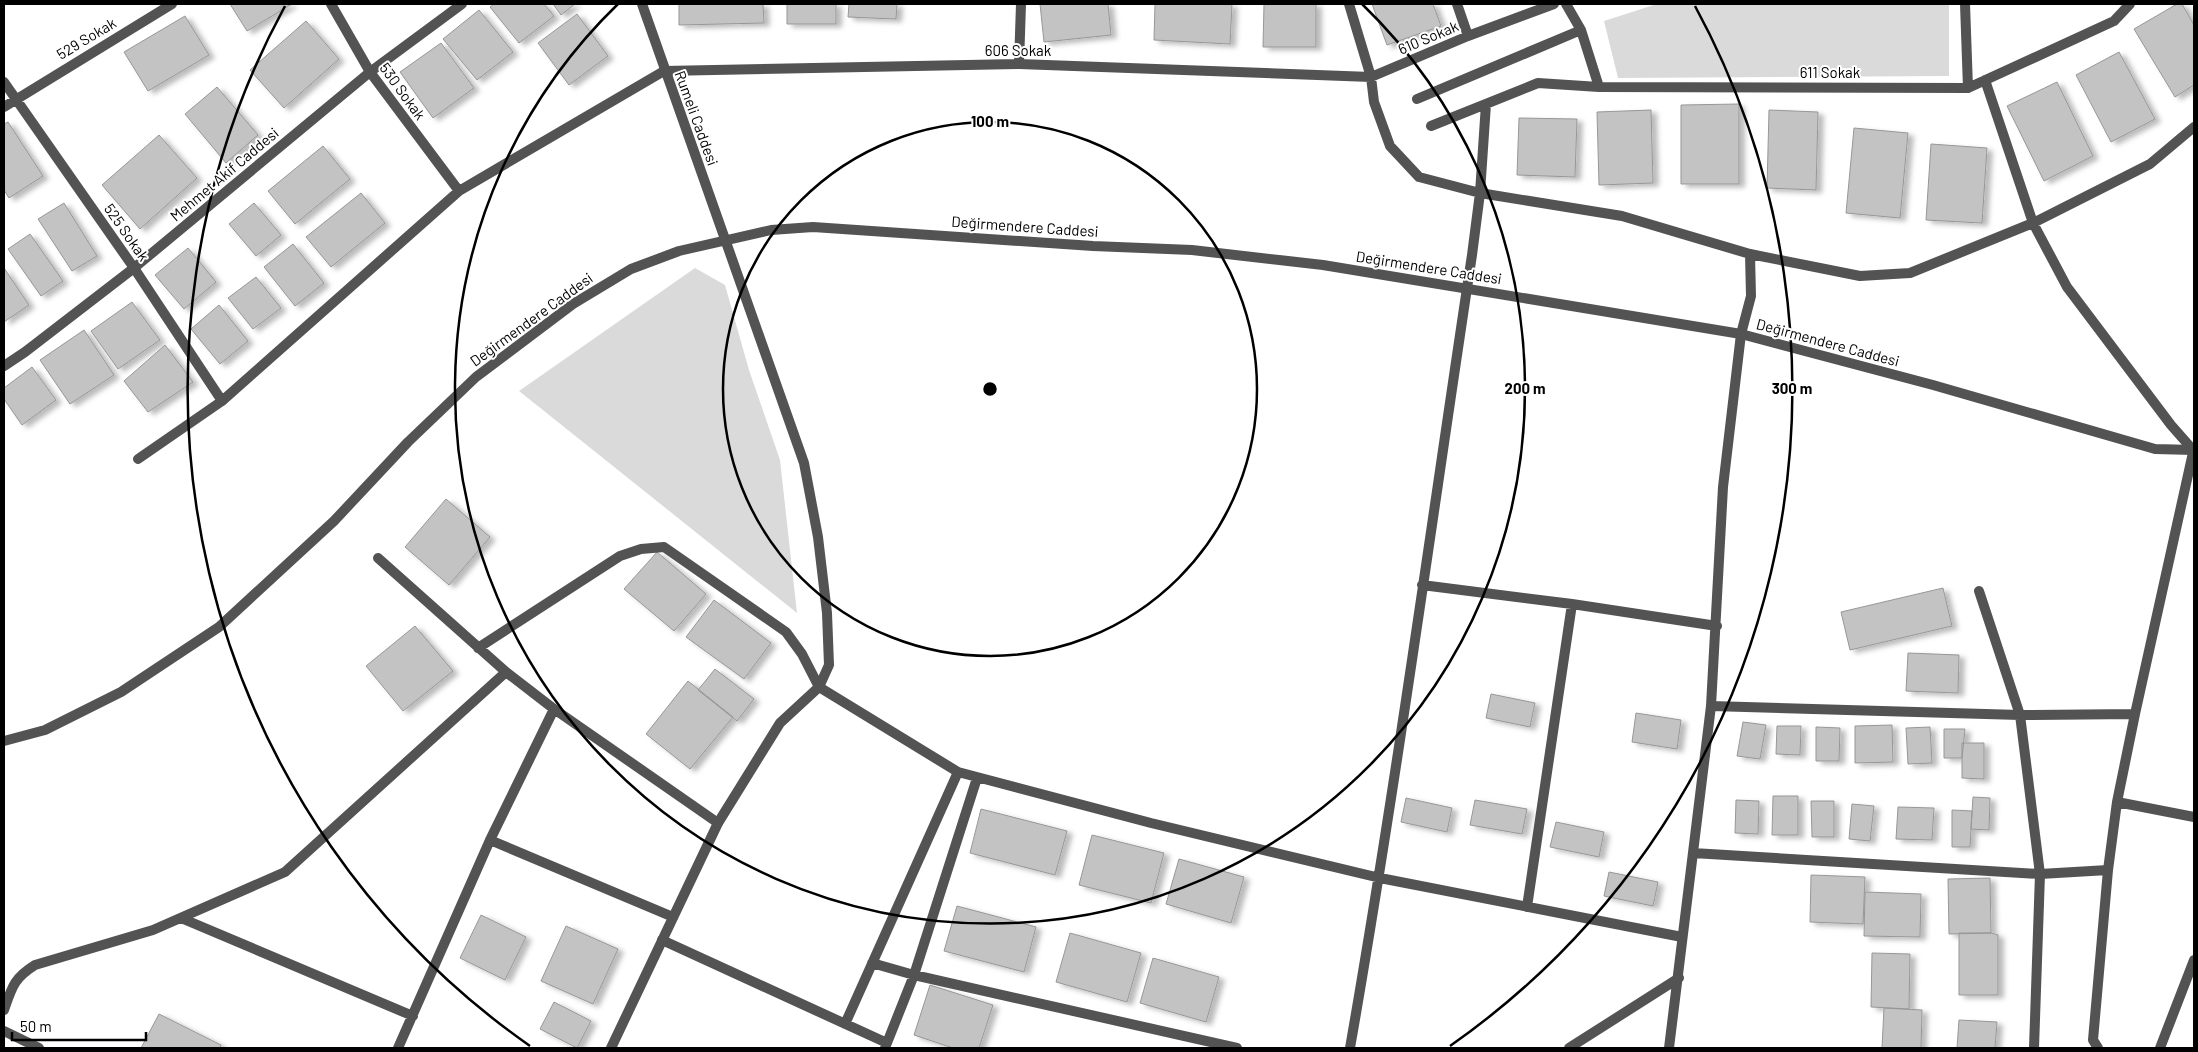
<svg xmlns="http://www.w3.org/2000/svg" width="2198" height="1052" viewBox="0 0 2198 1052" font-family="Barlow,sans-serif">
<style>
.green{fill:#dadada}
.building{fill:#c3c3c3;stroke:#979797;filter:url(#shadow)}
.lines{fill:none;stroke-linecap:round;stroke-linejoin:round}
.minor{stroke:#535353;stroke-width:10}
.tertiary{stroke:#535353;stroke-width:10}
.ring{fill:none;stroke:#000;stroke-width:2.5}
.labels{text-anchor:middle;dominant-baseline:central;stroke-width:4;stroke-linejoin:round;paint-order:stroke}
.street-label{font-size:15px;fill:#000;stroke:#fff}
.centre{fill:#000;stroke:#fff;stroke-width:2.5}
.ring-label{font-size:15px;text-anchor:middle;font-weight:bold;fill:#000;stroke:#fff;stroke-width:4;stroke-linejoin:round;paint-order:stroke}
</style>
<defs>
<filter id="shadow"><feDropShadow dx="5.5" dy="3" stdDeviation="2.5" flood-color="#0004"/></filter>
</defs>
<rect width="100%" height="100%" fill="#fff"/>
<!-- green -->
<path class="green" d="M1657,4H1949V76L1618,78L1604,21Z
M695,268L725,285L749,370L780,460L797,613L519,391Z"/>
<!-- building -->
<path class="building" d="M230,4H292L247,31Z
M494,4H544L554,16L519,43L490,7Z
M553,4H575L561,15Z
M679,4H763L764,23L679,25Z
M787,4H836V24H787Z
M849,4H897L896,19L848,17Z
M1040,4H1108L1111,35L1044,42Z
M1155,4H1232L1230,44L1154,40Z
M1264,4H1316V47H1263Z
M1372,4H1433L1441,26L1387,45Z
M2177,4H2182L2194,25V85L2175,97L2134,29Z
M479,10L513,52L477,80L443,39Z
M577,14L608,56L569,85L538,43Z
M185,16L209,55L148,91L124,52Z
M306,21L339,59L284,108L250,70Z
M441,43L474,88L433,118L400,72Z
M2119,52L2155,119L2111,142L2076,75Z
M2057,82L2093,156L2044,181L2007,106Z
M217,87L258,135L226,163L185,114Z
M1739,104V184H1681V105Z
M1651,110L1653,183L1599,185L1597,112Z
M1769,110L1818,112L1816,190L1767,188Z
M1519,118L1577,119L1575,177L1517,175Z
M8,122L43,176L9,198L4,190V124Z
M1854,128L1908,133L1900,218L1846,213Z
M159,135L197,178L140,229L102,185Z
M1931,144L1987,148L1982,223L1926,220Z
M323,146L350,179L295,224L268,191Z
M361,193L385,223L331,267L306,237Z
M64,203L97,256L72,271L38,219Z
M254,203L281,235L256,256L229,224Z
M30,234L63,281L41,296L8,249Z
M293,244L324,283L295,306L264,267Z
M188,248L216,282L184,309L155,275Z
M4,268L29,305L4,322Z
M256,277L281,308L253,329L228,298Z
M132,302L160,340L118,369L91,331Z
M219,305L248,341L220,364L191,329Z
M84,330L114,375L70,404L40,360Z
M165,345L193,382L148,412L124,381Z
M32,367L56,400L22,425L4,399V388Z
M446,499L490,537L449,585L405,547Z
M657,552L706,594L674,631L624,589Z
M1943,588L1952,626L1850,650L1841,612Z
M714,600L771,643L744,679L686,637Z
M415,626L453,671L403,711L366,666Z
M1908,653L1959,655L1958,693L1906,691Z
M715,669L754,699L737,721L698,690Z
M688,681L733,717L690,769L646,734Z
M1491,694L1535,703L1530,727L1486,718Z
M1636,713L1681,720L1677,749L1632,742Z
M1743,722L1766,725L1760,759L1737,756Z
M1892,725L1893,762L1855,763V726Z
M1777,726H1801L1800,755L1776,754Z
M1816,727L1840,728L1839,761H1816Z
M1930,727L1932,763L1908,764L1906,728Z
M1944,729H1965L1962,758H1944Z
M1962,743H1984V779L1962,778Z
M1773,796H1798V835H1772Z
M1973,797L1990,798L1989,830L1971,829Z
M1406,798L1452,808L1447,832L1401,822Z
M1475,800L1527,809L1522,834L1470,825Z
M1736,800L1759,801L1758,834L1735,833Z
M1811,801H1834V837H1812Z
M1852,804L1874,806L1870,841L1849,839Z
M1898,807L1934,808L1932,840L1896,839Z
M981,809L1067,831L1055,875L970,853Z
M1952,810L1972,811L1970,847H1952Z
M1556,822L1604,832L1599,857L1550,847Z
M1092,835L1164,853L1151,903L1079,885Z
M1179,859L1244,877L1231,923L1166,904Z
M1609,872L1658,882L1653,906L1604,896Z
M1811,875L1865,877L1863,924L1810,922Z
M1990,878L1991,933L1949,934L1948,879Z
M1865,892L1921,894L1920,937L1864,936Z
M957,906L1036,927L1024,972L944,951Z
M481,915L526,937L505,980L460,958Z
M566,926L618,949L593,1004L541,981Z
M1070,933L1141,953L1127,1002L1056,982Z
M1959,933H1991L1998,935V995H1959Z
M1872,953L1910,954L1909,1009L1871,1007Z
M1153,958L1219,977L1206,1022L1140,1003Z
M930,985L993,1005L979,1048H953L914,1035Z
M554,1002L591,1021L577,1048L540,1029Z
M1884,1008L1922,1010L1921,1048H1882Z
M159,1014L221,1045L220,1048H141Z
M1959,1020L1997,1022L1995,1048H1957Z"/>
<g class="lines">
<!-- minor -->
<path class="minor" d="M331,4L370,72L459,191
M1349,4L1371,77L1374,102L1390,146L1419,177L1480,193L1622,216L1750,254L1860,276L1910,273L2033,223L2150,164L2194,127
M1457,4L1468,36
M1566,4L1581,30L1599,87L1968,88L2114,21L2130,4
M1965,4L1968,88
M1019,64L1021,4
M1985,80L2033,223L2067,287L2171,425L2193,450
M4,82L134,268L222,401
M1417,99L1581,30
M4,107L172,4
M1431,126L1538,83L1599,87
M138,459L222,401L459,191L664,71L1019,64L1371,77L1468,36L1554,4
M378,558L506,672L554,709L718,823
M1422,585L1572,604L1717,626
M1979,591L2020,715L2040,874L2034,1048
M478,648L620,556L641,549L664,547L786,632L802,654L819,687L958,772L1151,823L1380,878L1682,937
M1711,706L2020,715L2135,714L2194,448
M2135,714L2117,802L2194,817
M490,840L673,917
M1693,853L2040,874L2108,870
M1527,907L1572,604
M181,918L413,1016
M662,940L887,1043
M872,963L914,975L1237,1048
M4,1010C12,987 14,978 35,965L153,930L285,872L506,672
M845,1024L958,772
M4,1031L39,1048
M398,1048L490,840L554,709
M885,1048L914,975L977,778
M1350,1048C1396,785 1432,519 1472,255L1480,193L1486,104
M1569,1048L1679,978
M1669,1048L1711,706L1723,487L1741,334L1751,296L1750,254
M2098,1048L2093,1040L2108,870L2117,802"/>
<!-- tertiary -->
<path class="tertiary" d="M4,366L25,352L134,268L370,72L462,4
M4,741L45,730L121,692L219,627L334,521L408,442L476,377L573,304L631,269L679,251L771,230L813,227L1093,246L1192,250L1323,265L1741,334L1933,385L2155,449L2194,450
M611,1048L718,823L780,723L819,687L829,665L827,613L818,537L804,463L642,4
M2160,1048L2194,960"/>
</g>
<!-- distance rings -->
<g class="ring">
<circle cx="990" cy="389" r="267"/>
<path d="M1362 4A535 535 0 1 1 618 4"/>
<path d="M530 1046A802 802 0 0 1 285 6M1695 6A802 802 0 0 1 1450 1046"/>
</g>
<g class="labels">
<!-- street labels -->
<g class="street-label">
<text transform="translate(1428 37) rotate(-23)">610 Sokak</text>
<text transform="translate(86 38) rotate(-31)">529 Sokak</text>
<text x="1018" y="50">606 Sokak</text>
<text x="1830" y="72">611 Sokak</text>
<text transform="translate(403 91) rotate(54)">530 Sokak</text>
<text transform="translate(697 118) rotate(70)">Rumeli Caddesi</text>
<text transform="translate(224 174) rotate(-40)">Mehmet Akif Caddesi</text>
<text transform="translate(1025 226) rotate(4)">Değirmendere Caddesi</text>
<text transform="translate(127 232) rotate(55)">525 Sokak</text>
<text transform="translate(1429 267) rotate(9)">Değirmendere Caddesi</text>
<text transform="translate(531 319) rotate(-36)">Değirmendere Caddesi</text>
<text transform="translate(1828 342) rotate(15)">Değirmendere Caddesi</text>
</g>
</g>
<circle cx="990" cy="389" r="8" class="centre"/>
<g class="ring-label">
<text x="990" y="127">100 m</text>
<text x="1525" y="394">200 m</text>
<text x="1792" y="394">300 m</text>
</g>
<!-- border -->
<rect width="2198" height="1052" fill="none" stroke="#000000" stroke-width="10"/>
<!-- scale -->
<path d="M12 1032v8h134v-8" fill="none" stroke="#000000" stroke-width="2.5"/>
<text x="20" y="1032" font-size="15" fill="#000000" stroke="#ffffff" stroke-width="4" paint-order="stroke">50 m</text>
</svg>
